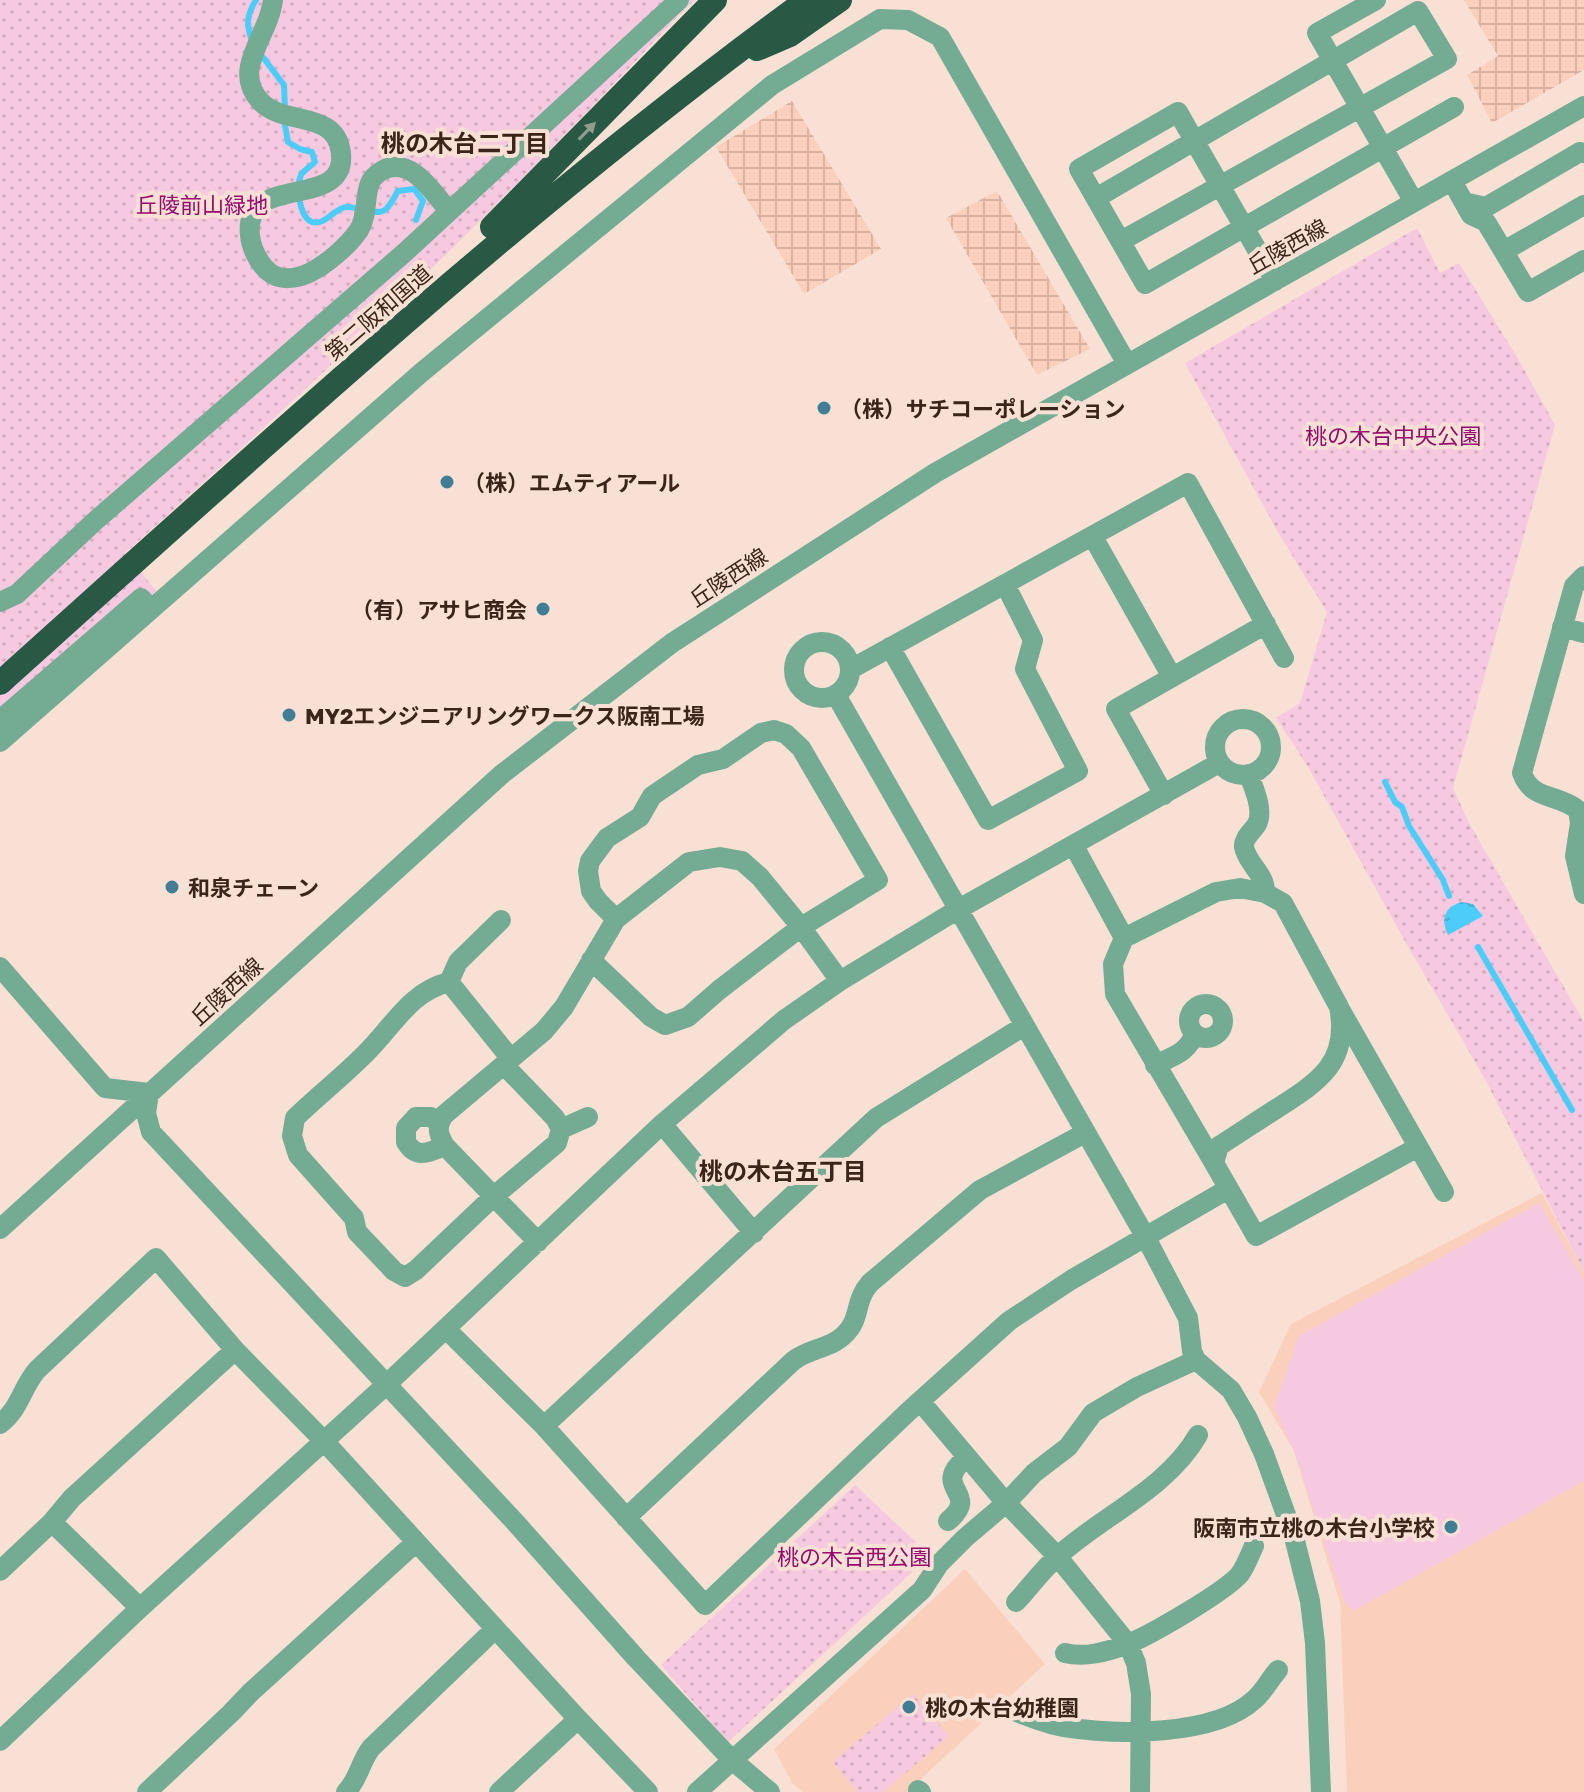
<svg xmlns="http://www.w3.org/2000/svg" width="1584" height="1792" viewBox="0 0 1584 1792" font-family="'Golos Text','Noto Sans JP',sans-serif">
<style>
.built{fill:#fad0bd}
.industrial{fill:url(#industrial-grid)}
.park{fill:url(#park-dots)}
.garden{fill:#f6c9e1}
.water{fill:url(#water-ripples)}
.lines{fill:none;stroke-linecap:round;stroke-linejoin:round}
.stream{stroke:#4ccdf9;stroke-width:6}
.minor{stroke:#73ac93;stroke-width:20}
.highway{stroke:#275945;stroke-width:24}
.oneway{fill:#909c8d}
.poi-dot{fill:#417e95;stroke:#f9e0d5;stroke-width:3}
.labels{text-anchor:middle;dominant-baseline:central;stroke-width:8;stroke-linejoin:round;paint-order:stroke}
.park-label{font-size:22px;fill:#97096e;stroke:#f9e0d5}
.street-label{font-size:22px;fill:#3b2419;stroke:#f9e0d5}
.poi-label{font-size:22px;font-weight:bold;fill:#3b2419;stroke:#f9e0d5;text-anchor:start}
.neighbourhood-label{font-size:24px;font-weight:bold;fill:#3b2419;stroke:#f9e0d5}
</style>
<defs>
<pattern id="industrial-grid" width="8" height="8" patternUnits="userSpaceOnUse" patternTransform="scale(2)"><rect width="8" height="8" fill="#fad0bd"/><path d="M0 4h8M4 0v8" fill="none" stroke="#d7b2a2"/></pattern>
<pattern id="park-dots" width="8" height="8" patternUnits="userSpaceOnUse" patternTransform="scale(2)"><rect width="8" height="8" fill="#f6c9e1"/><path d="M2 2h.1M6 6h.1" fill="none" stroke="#d4acc0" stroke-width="1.8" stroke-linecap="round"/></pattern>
<pattern id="water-ripples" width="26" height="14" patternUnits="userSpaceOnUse" patternTransform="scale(2)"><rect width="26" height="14" fill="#4ccdf9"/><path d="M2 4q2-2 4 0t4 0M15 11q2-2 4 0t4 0" fill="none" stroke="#43b0d5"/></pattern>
</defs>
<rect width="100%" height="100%" fill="#f9e0d5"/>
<!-- built -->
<path class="built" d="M1542,1193L1584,1272V1792H1347L1340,1603L1294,1451L1259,1392L1291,1324Z
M965,1569L1045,1664L907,1792H803L792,1783L774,1749Z"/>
<!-- industrial -->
<path class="industrial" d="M1464,0H1584V70L1492,123L1467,75L1498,56Z
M792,101L881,249L804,294L716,147Z
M997,191L1090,349L1037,375L946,218Z"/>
<!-- park -->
<path class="park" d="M0,0H695C672,21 653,43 632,65C581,118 531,170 479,222C365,335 246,446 125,553L158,593L0,733Z
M1417,228L1440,273L1459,263L1517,357L1555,425L1453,788L1469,823L1584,1022V1272L1485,1079L1406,943L1308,767L1276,718L1300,703L1327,612L1279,534L1185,363Z
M855,1485L933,1558L923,1562L728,1742L661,1665Z
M913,1694L949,1736L883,1792H858L833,1762Z"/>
<!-- garden -->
<path class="garden" d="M1539,1203L1584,1280V1481L1354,1611L1344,1601L1294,1451L1274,1407L1299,1336Z"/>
<!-- water -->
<path class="water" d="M1462,902L1473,904L1483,916L1448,935C1440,919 1445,906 1462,902Z"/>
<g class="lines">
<!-- stream -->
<path class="stream" d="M253,43C246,26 246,16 256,0
M259,52L284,85L285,109
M284,120L288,142L300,149L312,152L315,162C310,167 304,170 301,175C296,186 299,217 312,222C325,226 333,209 346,207C357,206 372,215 383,211C390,208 394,197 398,191L414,189L423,201L416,220
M1385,782L1395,802L1402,807L1409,826L1443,880L1449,896
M1478,947L1572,1110"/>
<!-- minor -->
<path class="minor" d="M273,0C269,36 231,69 260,101C284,127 336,109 341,153C347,212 243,171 250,235C251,248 259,264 269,272C280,281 296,279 309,273C326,265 348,246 359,230C368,215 364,198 370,183C372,178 378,173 383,170C412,156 433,193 449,211
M1376,0L1317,33L1414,202
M1452,181L1471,215L1486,222L1528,292L1584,260
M1096,198L1418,11L1447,59L1121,241
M1464,202L1486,207L1580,152L1584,153
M1504,251L1584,205
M1275,281C1243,225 1210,169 1178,112L1079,169L1145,284L1454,107
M1093,537L1172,677
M1584,576L1574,586L1522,773C1532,801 1557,793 1578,810L1580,823L1575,856L1584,894
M0,602L17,594L95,521L403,254L679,0
M1562,627L1584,633
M794 670a28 28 0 1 1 56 0a28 28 0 1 1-56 0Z
M890,647L988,820L1078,771L1025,669L1033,640L1005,584
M851,669L1188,483L1284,658
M836,695L1145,1236L1188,1318L1192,1351L1196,1360L1231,1390L1247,1417L1264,1454L1294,1537L1310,1601L1315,1643L1321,1792
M1215 747a28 28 0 1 1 56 0a28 28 0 1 1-56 0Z
M0,720L141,598L151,609
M0,742L422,372L772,85L880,19L908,20L940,37L1127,364
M1249,775C1254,789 1264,810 1257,824C1253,831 1243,838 1244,847C1247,864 1266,874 1265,893
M1164,795L1116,709L1266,624
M1074,846L1124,938L1113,964L1115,994L1214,1163
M1124,938L1216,892L1240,888L1265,893L1283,903L1339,1007C1350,1063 1318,1082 1276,1109C1257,1121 1238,1134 1219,1146L1214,1163L1256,1236L1418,1147
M591,960L651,1017L665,1025L688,1017L719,990L801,927L878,880L801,748L786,734L774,730L761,733L723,759L698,765L652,796L640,817L607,838L590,861L588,871L591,891L598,901L616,919
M0,967L105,1088L149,1093L146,1113L151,1132L515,1522L636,1658L732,1760L770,1792
M449,982L458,962L501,920
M1189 1021a17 17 0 1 1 34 0a17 17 0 1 1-34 0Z
M1341,1011L1444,1192
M504,1065L555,1118L561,1129L557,1143L493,1197L416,1270L405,1277L394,1271L357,1232L354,1218L298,1155L292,1136L295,1118C318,1096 343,1076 365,1054C393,1027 409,992 449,982L511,1059
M1155,1065C1171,1057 1190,1052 1194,1033
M439,1123L431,1117H416L406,1128V1142C417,1160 429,1152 445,1146
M662,1124L754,1233
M561,1129L588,1117
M0,1229L502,774L672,643L935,473L1584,106
M538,1242L445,1146C438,1134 436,1127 444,1115L544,1031L564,1007L616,919L689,862L720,857L742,861L760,877L801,927L840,981
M446,1329L544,1426L705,1605L909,1411L1009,1321L1071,1280L1228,1189
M920,1401L1006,1503L1057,1556L1128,1644L1136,1663L1141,1694L1140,1792
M0,1424C20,1409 22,1387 37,1370L156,1258L235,1350L324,1441L578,1719L648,1792
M544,1426L876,1118L1024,1026
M626,1518L793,1361C809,1348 831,1349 845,1334C861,1319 854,1301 870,1283L980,1190L1085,1133
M948,1521C983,1492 928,1489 967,1457
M52,1522L140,1608
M0,1571L52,1522L72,1498L235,1350
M1016,1602C1030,1587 1042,1570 1058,1556C1102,1516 1167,1489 1198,1435
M1065,1653C1085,1658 1106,1652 1125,1645C1148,1637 1226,1591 1240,1574C1246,1566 1250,1554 1254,1546
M1005,1708C1024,1714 1044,1724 1064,1727C1115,1735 1215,1737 1255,1699C1264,1691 1270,1679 1278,1670
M0,1741L140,1608L387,1384L662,1124L784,1020L840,981L957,910L1219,763
M918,1790L921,1792
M147,1792L231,1713L251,1692L415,1543
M346,1792C359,1779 360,1762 371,1748L495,1629
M499,1792L578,1719
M697,1792L922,1590L939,1564L965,1538L1006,1503L1034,1473L1068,1447L1093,1413L1137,1387L1196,1360"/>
<!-- highway -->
<path class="highway" d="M757,49L790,35L840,0
M492,227L715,0
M0,683C262,448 522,208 807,0"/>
</g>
<!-- one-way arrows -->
<defs><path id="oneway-solid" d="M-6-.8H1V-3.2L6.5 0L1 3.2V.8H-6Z" transform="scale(2)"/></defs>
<use class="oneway" href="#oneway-solid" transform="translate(587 131) rotate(-46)"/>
<!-- markers -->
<g class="poi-dot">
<circle cx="824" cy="408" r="8"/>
<circle cx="447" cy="482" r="8"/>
<circle cx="543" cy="609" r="8"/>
<circle cx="289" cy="715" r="8"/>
<circle cx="172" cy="887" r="8"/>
<circle cx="1451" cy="1527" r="8"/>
<circle cx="909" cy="1707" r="8"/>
</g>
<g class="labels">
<!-- park labels -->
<g class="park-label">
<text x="202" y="204">丘陵前山緑地</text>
<text x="1393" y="435">桃の木台中央公園</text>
<text x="854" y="1556">桃の木台西公園</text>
</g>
<!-- street labels -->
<g class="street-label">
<text transform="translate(1287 246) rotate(-29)">丘陵西線</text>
<text transform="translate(378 312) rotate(-41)">第二阪和国道</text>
<text transform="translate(728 577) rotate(-33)">丘陵西線</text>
<text transform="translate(226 991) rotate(-42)">丘陵西線</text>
</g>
<!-- poi labels -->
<g class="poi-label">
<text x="840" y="408">（株）サチコーポレーション</text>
<text x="463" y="482">（株）エムティアール</text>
<text x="527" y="609" text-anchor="end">（有）アサヒ商会</text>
<text x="305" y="715">MY2エンジニアリングワークス阪南工場</text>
<text x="188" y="887">和泉チェーン</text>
<text x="1435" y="1527" text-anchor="end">阪南市立桃の木台小学校</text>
<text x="925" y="1707">桃の木台幼稚園</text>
</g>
<!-- neighbourhood labels -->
<g class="neighbourhood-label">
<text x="465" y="142">桃の木台二丁目</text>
<text x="783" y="1170">桃の木台五丁目</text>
</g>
</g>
</svg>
